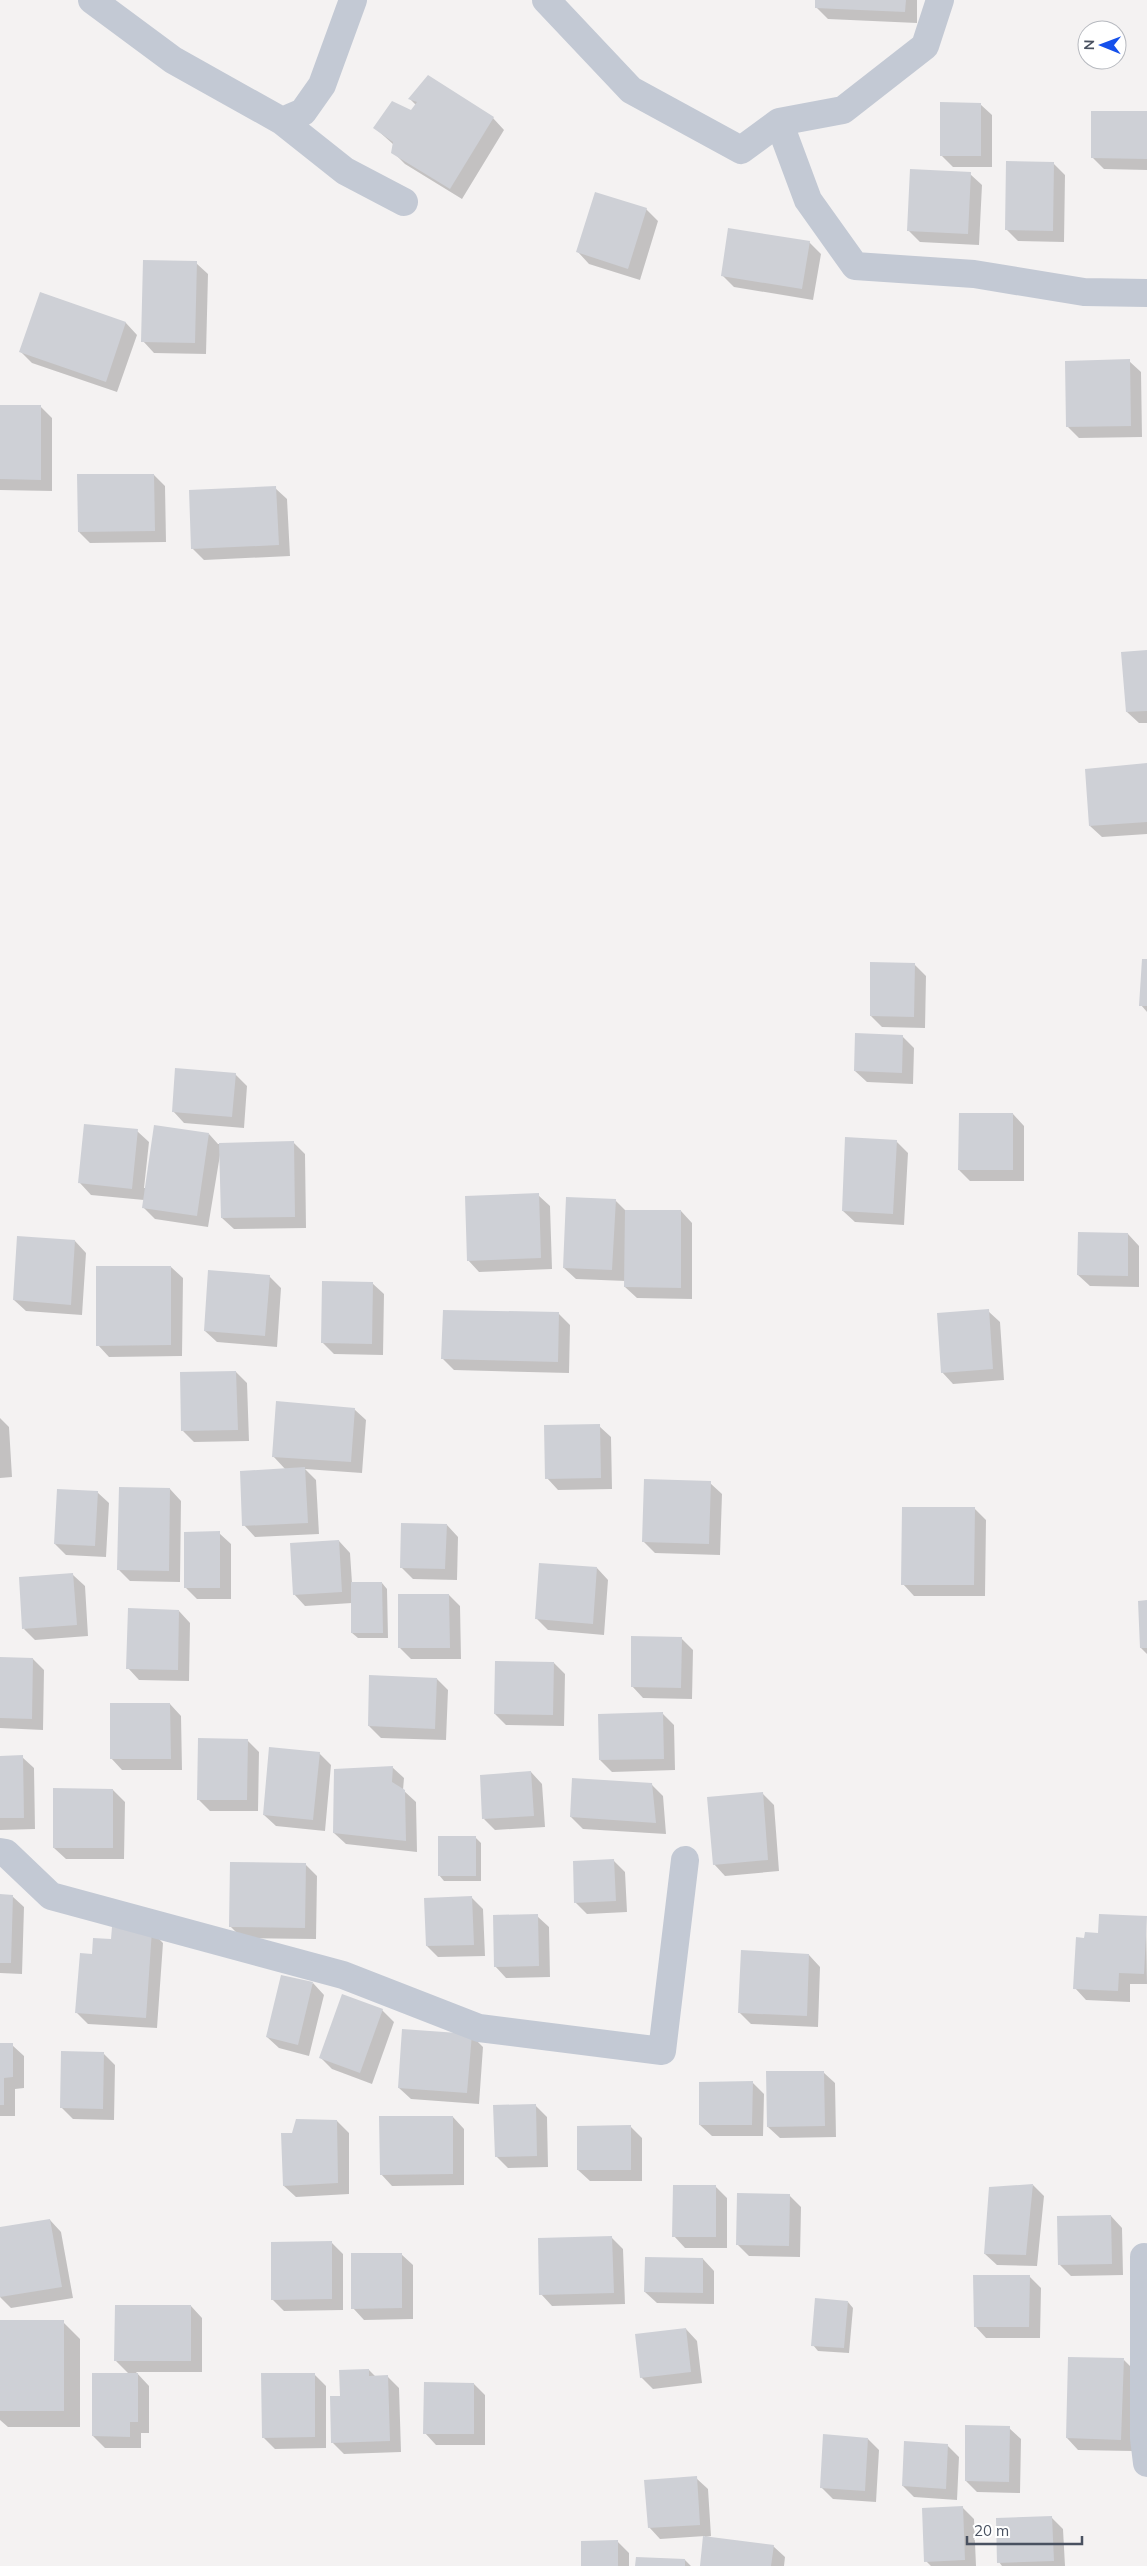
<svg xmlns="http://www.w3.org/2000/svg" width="1147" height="2566" viewBox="0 0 1147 2566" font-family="Mulish,sans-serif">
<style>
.shadow{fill:#0003}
.building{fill:#ced0d6}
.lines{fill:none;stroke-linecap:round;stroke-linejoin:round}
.minor{stroke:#c3c9d4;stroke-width:28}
</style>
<rect width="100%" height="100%" fill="#f4f2f2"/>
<!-- shadow -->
<path class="shadow" d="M816,0H917V23L828,19L816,7Z
M410,99L493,118L504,130L462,199L405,164L393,152L394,145L375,128L411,112L416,105Z
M980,104L992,115V167H953L941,155Z
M1147,112V170L1104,169L1093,158Z
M1053,163L1065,175L1064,242L1018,241L1006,229Z
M970,174L982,185L979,245L920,242L909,231Z
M646,209L658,221L640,280L589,264L578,252Z
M809,242L821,254L813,300L734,287L723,276Z
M196,263L208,274L206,354L154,353L143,341Z
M41,293L126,323L137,335L117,392L32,363L21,352Z
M1129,361L1141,372L1142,437L1079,438L1068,427Z
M0,406H40L52,418V491L0,490Z
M154,475L165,486L166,542L90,543L79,532Z
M275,488L287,499L290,556L204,560L192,548Z
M1147,652V723H1139L1127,712Z
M1147,764V834L1102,837L1090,826Z
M1147,960V1012L1141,1005Z
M914,964L926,976L925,1028L882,1027L871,1016Z
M902,1036L914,1048L913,1084L867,1082L855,1071Z
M235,1074L247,1086L244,1128L184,1123L173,1111Z
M1013,1114L1024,1126V1181H970L959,1170Z
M137,1131L149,1142L144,1188H146L209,1134L218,1144L293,1142L305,1154L306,1228L234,1229L222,1218L220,1155L208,1227L155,1219L143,1207L144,1200L91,1195L80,1183Z
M896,1141L908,1153L904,1225L855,1222L843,1211Z
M538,1195L550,1206L552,1269L479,1272L468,1260Z
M615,1200L626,1211H681L692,1223V1299L637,1298L625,1287L626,1281L576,1279L564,1268Z
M1128,1234L1139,1246V1287L1090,1286L1078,1275Z
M18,1237L75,1241L86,1253L82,1315L26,1311L14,1300Z
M171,1267L183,1278L182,1356L109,1357L98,1345Z
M269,1276L281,1288L277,1347L217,1342L205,1331Z
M372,1283L384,1294L383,1355L334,1354L322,1342Z
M988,1311L1000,1322L1004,1380L953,1384L942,1372Z
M559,1314L570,1325L569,1373L454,1370L443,1359Z
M236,1372L247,1383L249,1441L194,1442L183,1431Z
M354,1409L366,1420L362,1473L305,1469L316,1480L319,1534L255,1537L244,1525L286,1470L273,1456Z
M0,1418L9,1427L12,1477L0,1478Z
M599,1426L611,1437L612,1489L558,1490L547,1478Z
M710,1483L722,1494L720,1555L655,1553L643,1541Z
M170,1489L181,1501L180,1582L130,1581L119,1570Z
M97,1492L109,1503L106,1557L66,1555L55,1544Z
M974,1508L986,1520L985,1596H914L903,1584Z
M447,1525L458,1537L457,1580L413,1579L401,1567Z
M219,1533L231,1544V1599H197L186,1588Z
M339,1541L350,1553L352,1583H382L387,1589L388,1638H358L352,1633V1603L305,1606L294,1594Z
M597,1568L608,1580L604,1635L548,1630L537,1619Z
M73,1575L85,1586L88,1636L35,1640L24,1629Z
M449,1595L460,1606L461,1659H411L400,1648Z
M1147,1601V1654L1141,1648Z
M179,1611L190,1623L189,1681L139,1680L128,1668Z
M681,1638L693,1650L692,1699L643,1698L632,1686Z
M0,1658L33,1659L44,1670L43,1730L0,1728Z
M554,1663L565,1674L564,1726L506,1725L495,1714Z
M437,1679L448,1690L446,1740L381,1738L369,1726Z
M170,1704L181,1716L182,1770H122L111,1758Z
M663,1714L674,1725L675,1770L612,1772L600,1760Z
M247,1740L259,1752L258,1811H210L198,1799Z
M319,1753L331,1765L325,1831L276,1826L264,1815Z
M0,1757H22L34,1768L35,1829L0,1830Z
M392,1767L404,1778L403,1790L416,1802L417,1852L346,1844L334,1833Z
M531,1772L542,1784L545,1827L495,1830L484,1819Z
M652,1785L663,1796L666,1834L583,1829L571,1817Z
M113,1790L125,1802L124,1859H66L54,1848Z
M762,1793L774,1805L779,1871L725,1876L714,1864Z
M475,1837L481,1843V1881H444L439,1875Z
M614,1861L625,1872L627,1912L587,1914L575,1902Z
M306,1865L317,1876L316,1939L242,1938L230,1926Z
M0,1895L12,1896L24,1907L22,1974L0,1973Z
M472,1898L483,1909L485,1956L438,1957L427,1946Z
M537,1916L549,1927L550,1977L506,1978L495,1966Z
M1146,1917L1147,1984H1130V2002L1086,2000L1075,1988L1086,1939Z
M151,1931L163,1943L157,2028L88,2024L77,2013L93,1955L112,1940Z
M809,1955L820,1967L818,2027L751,2024L739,2012Z
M313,1983L324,1995L309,2056L279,2048L267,2037Z
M382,2010L394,2022L372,2084L332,2069L321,2058Z
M471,2035L483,2047L479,2104L411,2099L399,2088Z
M0,2045H12L24,2056V2088L15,2089V2116H0Z
M104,2054L115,2065L114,2120L73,2119L61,2107Z
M823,2072L835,2083L836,2137L780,2138L768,2127Z
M752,2082L764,2094L763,2136H712L700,2125Z
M535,2105L547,2117L548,2167L508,2168L496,2156Z
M453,2117L464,2129V2185L392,2186L381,2174Z
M337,2121L349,2133V2194L296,2197L284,2186L293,2134Z
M631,2127L642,2138V2181H590L578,2170Z
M1033,2185L1044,2196L1037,2266L997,2265L985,2254Z
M715,2186L727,2198V2248H685L674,2236Z
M789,2195L801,2207L800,2257L749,2256L737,2244Z
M1111,2216L1122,2228L1123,2275L1071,2276L1059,2264Z
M50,2220L61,2232L73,2298L11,2308L0,2297V2228Z
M612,2238L623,2249L625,2304L552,2306L541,2294Z
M332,2243L343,2254V2310L284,2311L272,2299Z
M401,2254L413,2265V2319L364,2320L353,2308Z
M703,2259L714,2271V2304L657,2303L645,2292Z
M1029,2276L1041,2288L1040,2338H986L975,2326Z
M848,2302L853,2308L849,2353L818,2351L813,2345Z
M191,2306L202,2318V2372H136L149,2386V2433H141V2448H105L93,2436L129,2374L116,2361Z
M0,2322H63L80,2339V2427H8L0,2420Z
M686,2329L697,2341L702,2383L653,2389L641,2377Z
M1124,2360L1135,2371L1132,2451L1078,2450L1067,2438Z
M369,2370L376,2377H388L399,2388L401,2452L344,2454L332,2442L341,2397Z
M314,2374L326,2386V2448L275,2449L263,2437Z
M474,2384L485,2395V2445H436L425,2433Z
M1009,2428L1021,2439L1020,2493L977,2492L966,2481Z
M868,2439L879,2450L876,2502L833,2499L821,2487Z
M947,2445L959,2457L957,2500L914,2497L903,2486Z
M696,2478L708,2489L711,2536L705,2537L773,2546L785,2557L784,2566H701L705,2536L660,2539L649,2527Z
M962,2507L974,2519L976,2566H931L926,2561Z
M1052,2518L1063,2529L1065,2566H1002L999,2562Z
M617,2541L629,2553V2566H582Z
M685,2560L691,2566H637Z"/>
<!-- building -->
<path class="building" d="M815,0H906L905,12L815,8Z
M428,75L494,117L450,189L391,153L393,142L373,128L392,101L411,110L417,102L408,99Z
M940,102L981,103V156H940Z
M1091,111H1147V159L1091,158Z
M1006,161L1054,162L1053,231L1005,230Z
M910,169L971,172L968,234L907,231Z
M595,192L647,208L628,269L576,252Z
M728,228L810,241L802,289L721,276Z
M143,260L197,261L195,343L141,342Z
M40,292L126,322L106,382L19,352Z
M1130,359L1131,426L1066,427L1065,361Z
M0,405H41V480L0,479Z
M77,474H154L155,531L78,532Z
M276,486L279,545L191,549L189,490Z
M1147,650V711L1126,712L1121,652Z
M1147,763V822L1089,826L1085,769Z
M1142,959H1147V1006H1139Z
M870,962L915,963L914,1017L870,1016Z
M855,1033L903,1035L902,1073L854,1071Z
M175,1068L236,1073L232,1117L172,1112Z
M959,1113H1013V1170H958Z
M84,1124L138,1129L132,1189L78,1183Z
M154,1125L209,1133L197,1216L142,1208Z
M845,1137L897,1140L893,1214L842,1211Z
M294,1141L295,1217L221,1218L219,1143Z
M539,1193L541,1258L467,1261L465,1196Z
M566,1197L616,1199L612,1270L563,1268Z
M625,1210H681V1288L624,1287Z
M1078,1232L1128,1233V1276L1077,1275Z
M17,1236L75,1240L71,1305L13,1300Z
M96,1266H171V1345L96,1346Z
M208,1270L270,1275L265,1336L204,1331Z
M322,1281L373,1282L372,1344L321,1343Z
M989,1309L993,1369L941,1373L937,1313Z
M443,1310L559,1312L558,1362L441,1359Z
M236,1371L238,1430L181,1431L180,1372Z
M276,1401L355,1408L351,1462L272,1457Z
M600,1424L601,1478L545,1479L544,1425Z
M305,1467L308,1523L242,1526L240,1471Z
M644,1479L711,1481L709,1544L642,1542Z
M119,1487L170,1488L169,1571L117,1570Z
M57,1489L98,1491L95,1546L54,1544Z
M902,1507H975L974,1585H901Z
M401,1523L447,1524L445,1569L400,1568Z
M220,1531V1588H184V1532Z
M339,1540L342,1592L293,1595L290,1543Z
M539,1563L597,1567L593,1624L535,1619Z
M73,1573L77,1625L22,1629L19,1577Z
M351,1582H382L383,1633H351Z
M398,1594H449L450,1648H398Z
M1147,1600V1648H1140L1138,1601Z
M128,1608L179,1610L178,1670L126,1669Z
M631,1636L682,1637L681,1688L631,1687Z
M0,1657L33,1658L32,1719L0,1718Z
M495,1661L554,1662L553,1715L494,1714Z
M369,1675L437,1678L435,1729L368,1726Z
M110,1703H170L171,1759H110Z
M663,1712L664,1759L599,1760L598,1714Z
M198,1738L248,1739L247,1800H197Z
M269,1747L320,1752L313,1820L263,1815Z
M23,1755L24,1818H0V1756Z
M393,1766L392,1782L405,1790L406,1841L333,1833L334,1769Z
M531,1771L534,1816L482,1819L480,1775Z
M572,1778L652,1783L656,1823L570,1817Z
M53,1788L113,1789V1848H53Z
M763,1792L768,1860L713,1865L707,1797Z
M438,1836H476V1876H438Z
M614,1859L616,1901L574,1903L573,1861Z
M230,1862L306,1863L305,1928L229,1927Z
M0,1894L13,1895L11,1963H0Z
M472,1896L474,1945L426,1946L424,1898Z
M538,1914L539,1966L494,1967L493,1915Z
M1099,1914L1147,1916L1144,1974L1119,1973L1118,1991L1073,1989L1076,1937L1084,1938L1085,1932L1098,1933Z
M112,1927L152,1930L146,2018L75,2013L80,1953L92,1954L93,1938L111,1939Z
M741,1950L809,1954L807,2016L738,2013Z
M281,1975L313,1982L298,2045L266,2037Z
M342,1994L383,2009L360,2073L319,2058Z
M402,2029L472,2034L467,2093L398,2088Z
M0,2043H13V2077L4,2078V2105H0Z
M61,2051L104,2052L103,2109L60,2108Z
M766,2071H824L825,2126L767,2127Z
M753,2081L752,2125H699V2082Z
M536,2104L537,2156L495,2157L493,2105Z
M379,2116H453V2174L380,2175Z
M296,2119L337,2120L338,2183L283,2186L281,2133H292Z
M631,2125V2170H577V2126Z
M1033,2184L1026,2255L984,2254L989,2187Z
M673,2185H716V2237H672Z
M737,2193L790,2194L789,2246L736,2245Z
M1111,2215L1112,2264L1058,2265L1057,2216Z
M50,2219L62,2287L0,2297V2227Z
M612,2236L614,2293L539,2295L538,2238Z
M332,2241V2299L271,2300V2242Z
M351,2253H402V2308L351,2309Z
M645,2257L703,2258V2293L644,2292Z
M973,2275H1030L1029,2327H974Z
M815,2298L848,2301L844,2348L811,2346Z
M115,2305H191V2361H114Z
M0,2320H64V2411H0Z
M686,2328L691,2372L640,2378L635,2334Z
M1068,2357L1124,2358L1121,2440L1066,2438Z
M369,2369V2376L388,2375L390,2441L331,2443L330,2396H340L339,2370Z
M92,2373H138V2422H130V2437L92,2436Z
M261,2373H315V2437L262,2438Z
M424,2382L474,2383V2434H423Z
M965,2425L1010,2426L1009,2482L965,2481Z
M823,2434L868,2438L865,2491L820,2488Z
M904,2441L948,2444L946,2489L902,2486Z
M697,2476L700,2525L648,2528L644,2480Z
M963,2506L965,2560L924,2562L922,2508Z
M1052,2516L1054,2561L997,2563L996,2518Z
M703,2536L774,2545L771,2566H700Z
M618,2540V2566H581V2541Z
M636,2557L685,2559V2566H635Z"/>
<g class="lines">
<!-- minor -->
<path class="minor" d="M92,0L173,60L282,121L303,112L322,85L353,0
M546,0L631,90L741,150L779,122L843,110L925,46L940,0
M282,121L345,171L404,202
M779,122L808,200L855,266L974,274L1084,292L1147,293
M0,1852L6,1853L51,1896L343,1975L479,2028L662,2051L685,1860
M1144,2257V2438L1147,2463"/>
</g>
<!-- north arrow -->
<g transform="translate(1102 45) rotate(271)"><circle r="24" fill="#ffffff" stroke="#b6b9bf"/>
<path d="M0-4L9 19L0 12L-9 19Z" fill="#1550eb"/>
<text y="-8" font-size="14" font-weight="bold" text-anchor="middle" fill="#495160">N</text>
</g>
<!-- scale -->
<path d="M967 2536v8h115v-8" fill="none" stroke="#495160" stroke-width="2.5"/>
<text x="974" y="2536" font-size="15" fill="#495160" stroke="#ffffff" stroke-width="4" paint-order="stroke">20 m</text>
</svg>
